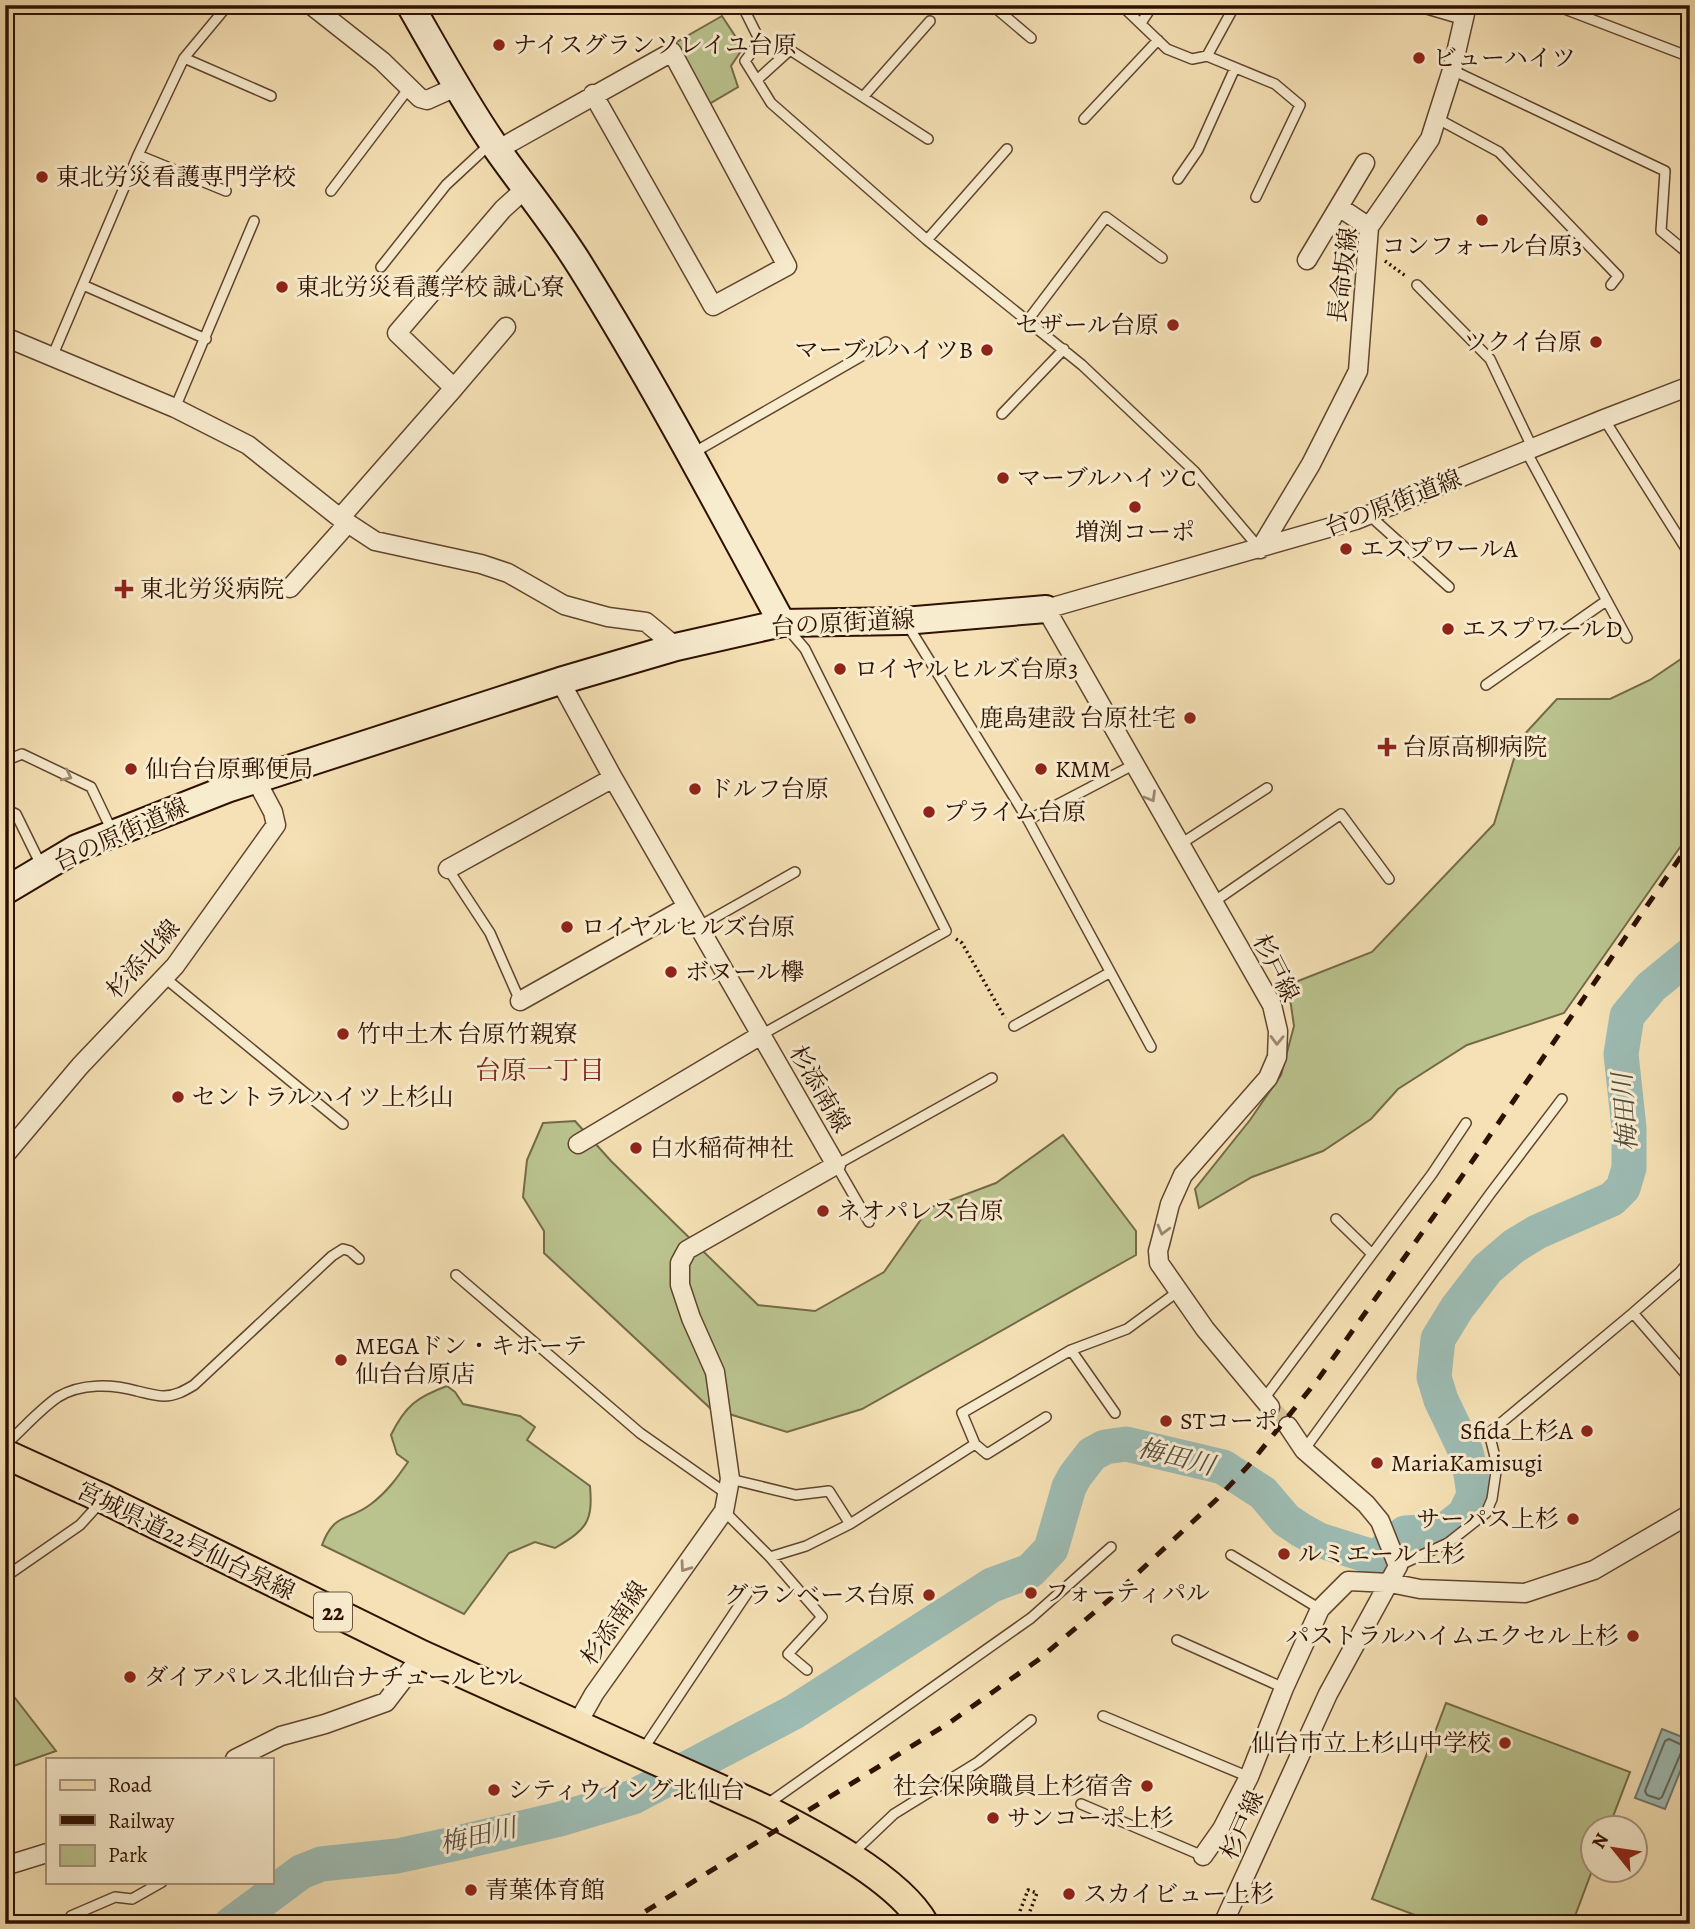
<svg xmlns="http://www.w3.org/2000/svg" width="1695" height="1929" viewBox="0 0 1695 1929" font-family="Alegreya,'Noto Serif JP',serif">
<style>
.green{fill:#bac38e;stroke:#746a48;stroke-width:2}
.water{fill:#9dbcb4;stroke:#71776c;stroke-width:2}
.lines{fill:none;stroke-linecap:round;stroke-linejoin:round}
.shore{stroke:#66665a;stroke-width:2}
.stream{stroke:#71776c;stroke-width:6}
.river{stroke:#9dbcb4;stroke-width:35}
.street-tunnel{stroke:#d7c29a;stroke-width:18;stroke-dasharray:18 9;stroke-linecap:butt}
.lane-casing{stroke:#60442e;stroke-width:12}
.street-casing{stroke:#60442e;stroke-width:21}
.secondary-casing{stroke:#2f1001;stroke-width:30}
.primary-casing{stroke:#2f1001;stroke-width:32}
.path{stroke:#2f1001;stroke-width:3.5;stroke-dasharray:2 3.5;stroke-linecap:butt}
.lane{stroke:#f8eccf;stroke-width:9}
.street{stroke:#f8eccf;stroke-width:18}
.secondary{stroke:#f8eccf;stroke-width:26}
.primary{stroke:#f5e1b5;stroke-width:28}
.rail{stroke:#2f1001;stroke-width:5;stroke-dasharray:12 12;stroke-linecap:butt}
.oneway{stroke:#9e8972}
.poi-dot{fill:#8f2418;stroke:#f8eccf;stroke-width:2.5}
.labels{text-anchor:middle;dominant-baseline:central;stroke-width:6;stroke-linejoin:round;paint-order:stroke}
.shield{fill:#f8eccf;stroke:#6b523f;stroke-width:2}
.shield-label{font-size:23px;font-weight:bold;fill:#2f1001}
.poi-label{font-size:24px;fill:#2f1001;stroke:#f8eccf;text-anchor:start}
.street-label{font-size:24px;fill:#2f1001;stroke:#f8eccf}
.neighbourhood-label{font-size:26px;fill:#7a1f14;stroke:#f8eccf}
.water-label{font-size:26px;font-style:italic;fill:#564c40;stroke:#f8eccf}
</style>
<rect width="100%" height="100%" fill="#f5e1b5"/>
<filter id="stains"><feTurbulence type="fractalNoise" baseFrequency=".00286" numOctaves="4"/><feColorMatrix values="0 0 0 0 .2 0 0 0 0 .09 0 0 0 0 .02 0 0 0 .5 -.17"/></filter>
<radialGradient id="worn" r=".72"><stop offset=".6" stop-color="#630" stop-opacity="0"/><stop offset="1" stop-color="#630" stop-opacity=".3"/></radialGradient>
<!-- green -->
<path class="green" d="M722,16L743,48L731,66L738,87L709,104L675,43Z
M1690,653V833L1564,1013L1467,1045L1398,1089L1371,1119L1323,1151L1252,1177L1199,1208L1195,1189L1250,1120L1281,1075L1294,1026L1288,985L1372,952L1494,824L1520,739L1557,699H1610L1650,680Z
M575,1121L611,1161L758,1305L815,1311L884,1272L929,1208L996,1183L1063,1135L1136,1231V1255L862,1409L787,1432L710,1408L544,1253V1231L523,1197L527,1160L543,1123Z
M447,1386L455,1392L463,1404L520,1416L535,1427L527,1440L590,1486C593,1522 587,1529 555,1548L535,1542L509,1553L464,1614L322,1545C335,1511 348,1522 371,1504C387,1492 397,1478 408,1462L397,1454L391,1435C405,1406 417,1397 447,1386Z
M5,1685L56,1751L5,1769Z
M1446,1703L1630,1772L1609,1827L1594,1828L1593,1868L1572,1924H1439L1372,1899Z"/>
<!-- water -->
<path class="water" d="M1662,1729L1690,1740V1747L1665,1809L1635,1798Z"/>
<g class="lines">
<!-- shore -->
<path class="shore" d="M1669,1739L1682,1745L1683,1748L1662,1797L1659,1799L1647,1795L1645,1791L1665,1741Z"/>
<!-- stream -->
<path class="stream" d="M1375,1569L1376,1558"/>
<!-- river -->
<path class="river" d="M231,1924L301,1872L321,1864L397,1856L453,1844L560,1819L633,1797L794,1712L992,1585L1030,1571L1051,1549L1069,1487L1075,1476L1092,1454L1105,1447L1126,1444L1223,1467L1263,1493L1286,1520L1301,1530L1319,1540L1376,1558L1405,1533L1444,1531L1465,1514L1474,1495L1471,1474L1466,1452L1441,1400L1434,1377L1438,1339L1457,1308L1487,1269L1514,1246L1537,1232L1612,1199L1623,1188L1629,1168V1128L1621,1054L1627,1016L1651,987L1690,955"/>
<!-- street-tunnel -->
<path class="street-tunnel" d="M1270,1407L1288,1426"/>
<!-- lane casing -->
<g class="lane-casing">
<path id="lane" d="M742,5L760,41L745,61L771,103L927,240L1082,365L1194,471L1260,549
M992,5L1031,38
M1121,5L1167,49L1192,59L1207,56L1235,5
M1413,5L1464,20
M1554,5L1690,57
M5,11L8,5
M1141,23L1153,5
M1207,56L1275,84L1300,105L1256,197
M184,58L271,96
M1452,70L1665,171L1661,231L1690,255
M757,80L790,50L928,139
M863,97L930,21
M1084,119L1158,40
M1438,119L1499,152L1618,276L1611,285
M138,155L226,191
M1178,179L1198,150L1235,68
M331,191L409,88
M927,240L1007,149
M381,267L446,185L489,145
M83,285L206,339
M1417,285L1490,359L1533,449
M1028,320L1106,217L1162,258
M52,357L138,155L184,58L228,5
M175,408L254,221
M1002,414L1064,349
M1604,419L1690,555
M1526,451L1627,638
M693,453L886,342
M1369,515L1449,587
M907,624L1028,820L1151,1047
M1486,685L1606,601
M5,761L22,754L91,787L113,833
M5,809L16,814L42,867
M1028,820L1133,765
M1179,845L1267,788
M448,869L490,933L520,1001
M1212,903L1341,814L1389,879
M698,927L795,872
M165,978L343,1124
M1014,1026L1109,973
M761,1035L946,931L805,649L788,629
M1336,1219L1372,1254
M869,1222L836,1165L992,1078
M456,1275L640,1433L727,1494
M1633,1313L1690,1379
M1071,1350L1115,1413
M1263,1400L1432,1174L1466,1123
M975,1444L987,1454L1046,1417
M5,1445C21,1431 40,1409 58,1397C81,1383 112,1384 137,1391C146,1393 154,1396 164,1396C175,1396 184,1391 194,1385L332,1256L343,1249L350,1251L359,1259
M1304,1450L1490,1194L1562,1099
M730,1479L796,1495L829,1491L850,1524
M724,1511L770,1557L806,1546L850,1524L975,1444L962,1413L1071,1350L1127,1329L1180,1290
M1231,1555L1320,1609
M770,1557L822,1617L788,1654L807,1670
M1398,1566L1448,1543L1486,1513L1492,1499L1497,1465L1489,1433L1633,1313L1680,1272L1690,1260
M5,1577L80,1525L100,1503
M1177,1640L1284,1688
M1103,1716L1249,1777
M642,1751L748,1592
M1081,1804L1203,1856
M766,1805L1031,1618L1111,1547
M853,1853L894,1814L978,1762L1031,1720
M71,1916L115,1897L132,1899L162,1882"/>
</g>
<!-- street casing -->
<g class="street-casing">
<path id="street" d="M311,5L382,61L420,98L427,100L456,87
M497,150L672,52L787,266L713,306L593,94
M1339,207L1369,227
M1307,260L1365,163
M5,337L175,408L248,445L340,518L375,541L481,564L508,573L564,605L608,617L646,622L676,647
M454,388L506,327
M340,518L454,388L397,333L503,209L525,189
M1260,549L1311,464L1358,371L1369,227L1430,139L1452,70L1467,5
M290,588L348,523
M560,681L613,778L836,1165L687,1250L680,1263V1285L691,1318L715,1372L730,1479L724,1511L594,1694L576,1726
M448,869L613,778
M520,1001L687,907
M578,1144L761,1035
M5,1155L80,1066L175,966L276,825L273,812L256,780
M1270,1407L1205,1329L1159,1263L1158,1251L1161,1240L1170,1204L1183,1175L1268,1078L1277,1057L1278,1031L1272,1005L1046,609L1356,520L1604,419L1690,386
M235,1759L281,1736L325,1724L386,1702L422,1655
M1203,1856L1222,1829L1249,1777L1284,1688L1320,1609L1348,1581L1390,1583L1420,1589L1525,1593L1594,1570L1690,1514
M5,1866L47,1853
M1223,1924L1328,1694L1398,1566L1380,1521L1366,1504L1304,1450L1288,1426"/>
</g>
<!-- secondary casing -->
<g class="secondary-casing">
<path id="secondary" d="M410,5C437,52 462,98 492,142C521,184 554,223 581,267C653,382 717,503 782,623
M5,891L77,848L227,789L560,681L676,647L782,623L904,621L1046,609"/>
</g>
<!-- primary casing -->
<g class="primary-casing">
<path id="primary" d="M5,1454L104,1499L422,1655L762,1808C808,1831 899,1878 924,1924"/>
</g>
<!-- path -->
<path class="path" d="M1385,261L1407,277
M956,939L962,943L1005,1018
M1020,1911L1028,1890L1037,1893L1025,1924"/>
<!-- lane -->
<use href="#lane" class="lane"/>
<!-- street -->
<use href="#street" class="street"/>
<!-- secondary -->
<use href="#secondary" class="secondary"/>
<!-- primary -->
<use href="#primary" class="primary"/>
<!-- rail -->
<path class="rail" d="M625,1924L949,1723L1038,1660L1109,1600L1217,1499L1249,1465L1319,1378L1458,1182L1690,843"/>
</g>
<!-- one-way arrows -->
<defs><path id="oneway-chevron" d="M-2-3.5L2.5 0L-2 3.5" fill="none" stroke-width="1.6" stroke-linecap="round" stroke-linejoin="round" transform="scale(1.75)"/></defs>
<g class="oneway">
<use href="#oneway-chevron" transform="translate(67 776) rotate(26)"/>
<use href="#oneway-chevron" transform="translate(1151 797) rotate(60)"/>
<use href="#oneway-chevron" transform="translate(1277 1040) rotate(91)"/>
<use href="#oneway-chevron" transform="translate(1163 1230) rotate(105)"/>
<use href="#oneway-chevron" transform="translate(685 1567) rotate(125)"/>
</g>
<!-- markers -->
<g class="poi-dot">
<circle cx="499" cy="45" r="7"/>
<circle cx="1419" cy="58" r="7"/>
<circle cx="42" cy="177" r="7"/>
<circle cx="1482" cy="220" r="7"/>
<circle cx="282" cy="287" r="7"/>
<circle cx="1173" cy="325" r="7"/>
<circle cx="1596" cy="342" r="7"/>
<circle cx="987" cy="350" r="7"/>
<circle cx="1003" cy="478" r="7"/>
<circle cx="1135" cy="507" r="7"/>
<circle cx="1346" cy="549" r="7"/>
<path d="M120.5 578.5h7v7h7v7h-7v7h-7v-7h-7v-7h7z"/>
<circle cx="1448" cy="629" r="7"/>
<circle cx="840" cy="669" r="7"/>
<circle cx="1190" cy="718" r="7"/>
<path d="M1383.5 736.5h7v7h7v7h-7v7h-7v-7h-7v-7h7z"/>
<circle cx="131" cy="769" r="7"/>
<circle cx="1041" cy="769" r="7"/>
<circle cx="695" cy="789" r="7"/>
<circle cx="929" cy="812" r="7"/>
<circle cx="567" cy="927" r="7"/>
<circle cx="671" cy="972" r="7"/>
<circle cx="343" cy="1034" r="7"/>
<circle cx="178" cy="1097" r="7"/>
<circle cx="636" cy="1148" r="7"/>
<circle cx="823" cy="1211" r="7"/>
<circle cx="341" cy="1360" r="7"/>
<circle cx="1166" cy="1421" r="7"/>
<circle cx="1587" cy="1431" r="7"/>
<circle cx="1377" cy="1463" r="7"/>
<circle cx="1573" cy="1519" r="7"/>
<circle cx="1284" cy="1554" r="7"/>
<circle cx="1031" cy="1593" r="7"/>
<circle cx="929" cy="1595" r="7"/>
<circle cx="1633" cy="1636" r="7"/>
<circle cx="130" cy="1677" r="7"/>
<circle cx="1505" cy="1743" r="7"/>
<circle cx="1147" cy="1786" r="7"/>
<circle cx="494" cy="1790" r="7"/>
<circle cx="993" cy="1818" r="7"/>
<circle cx="471" cy="1890" r="7"/>
<circle cx="1069" cy="1894" r="7"/>
</g>
<g class="labels">
<!-- shield labels -->
<rect class="shield" x="314" y="1592.5" width="38" height="39" rx="5"/>
<g class="shield-label">
<text x="333" y="1612">22</text>
</g>
<!-- poi labels -->
<g class="poi-label">
<text x="513" y="45">ナイスグランソレイユ台原</text>
<text x="1433" y="58">ビューハイツ</text>
<text x="56" y="177">東北労災看護専門学校</text>
<text x="1482" y="246" text-anchor="middle">コンフォール台原3</text>
<text x="296" y="287">東北労災看護学校 誠心寮</text>
<text x="1159" y="325" text-anchor="end">セザール台原</text>
<text x="1582" y="342" text-anchor="end">ツクイ台原</text>
<text x="973" y="350" text-anchor="end">マーブルハイツB</text>
<text x="1017" y="478">マーブルハイツC</text>
<text x="1135" y="532" text-anchor="middle">増渕コーポ</text>
<text x="1360" y="549">エスプワールA</text>
<text x="140" y="589">東北労災病院</text>
<text x="1462" y="629">エスプワールD</text>
<text x="854" y="669">ロイヤルヒルズ台原3</text>
<text x="1176" y="718" text-anchor="end">鹿島建設 台原社宅</text>
<text x="1403" y="747">台原高柳病院</text>
<text x="145" y="769">仙台台原郵便局</text>
<text x="1055" y="769">KMM</text>
<text x="709" y="789">ドルフ台原</text>
<text x="943" y="812">プライム台原</text>
<text x="581" y="927">ロイヤルヒルズ台原</text>
<text x="685" y="972">ボヌール欅</text>
<text x="357" y="1034">竹中土木 台原竹親寮</text>
<text x="192" y="1097">セントラルハイツ上杉山</text>
<text x="650" y="1148">白水稲荷神社</text>
<text x="837" y="1211">ネオパレス台原</text>
<text x="355" y="1346">MEGAドン・キホーテ<tspan x="355" dy="28">仙台台原店</tspan></text>
<text x="1180" y="1421">STコーポ</text>
<text x="1573" y="1431" text-anchor="end">Sfida上杉A</text>
<text x="1391" y="1463">MariaKamisugi</text>
<text x="1559" y="1519" text-anchor="end">サーパス上杉</text>
<text x="1298" y="1554">ルミエール上杉</text>
<text x="1045" y="1593">フォーティパル</text>
<text x="915" y="1595" text-anchor="end">グランベース台原</text>
<text x="1619" y="1636" text-anchor="end">パストラルハイムエクセル上杉</text>
<text x="144" y="1677">ダイアパレス北仙台ナチュールヒル</text>
<text x="1491" y="1743" text-anchor="end">仙台市立上杉山中学校</text>
<text x="1133" y="1786" text-anchor="end">社会保険職員上杉宿舎</text>
<text x="508" y="1790">シティウイング北仙台</text>
<text x="1007" y="1818">サンコーポ上杉</text>
<text x="485" y="1890">青葉体育館</text>
<text x="1083" y="1894">スカイビュー上杉</text>
</g>
<!-- street labels -->
<g class="street-label">
<text transform="translate(1343 275) rotate(-83)">長命坂線</text>
<text transform="translate(1393 503) rotate(-21)">台の原街道線</text>
<text transform="translate(843 623) rotate(-3)">台の原街道線</text>
<text transform="translate(121 834) rotate(-24)">台の原街道線</text>
<text transform="translate(143 959) rotate(-48)">杉添北線</text>
<text transform="translate(1276 968) rotate(63)">杉戸線</text>
<text transform="translate(820 1089) rotate(60)">杉添南線</text>
<text transform="translate(186 1541) rotate(26)">宮城県道22号仙台泉線</text>
<text transform="translate(614 1623) rotate(-55)">杉添南線</text>
<text transform="translate(1242 1825) rotate(-66)">杉戸線</text>
</g>
<!-- neighbourhood labels -->
<g class="neighbourhood-label">
<text x="540" y="1070">台原一丁目</text>
</g>
<!-- water labels -->
<g class="water-label">
<text transform="translate(1625 1112) rotate(-94)">梅田川</text>
<text transform="translate(1176 1457) rotate(14)">梅田川</text>
<text transform="translate(478 1836) rotate(-13)">梅田川</text>
</g>
</g>
<!-- margin -->
<rect width="1695" height="1929" fill="none" stroke="#f5e1b5" stroke-width="28"/>
<rect x="7" y="7" width="1681" height="1915" fill="none" stroke="#2f1001" stroke-width="3.5"/>
<rect x="14" y="14" width="1667" height="1901" fill="none" stroke="#2f1001" stroke-width="2"/>
<!-- legend -->
<rect x="46" y="1758" width="228" height="126" fill="#f8eccf" stroke="#a8947d" stroke-width="2"/>
<rect x="60" y="1780" width="35" height="10" fill="#f5e1b5" stroke="#a8947d" stroke-width="2"/>
<text x="108" y="1792" font-size="21" fill="#2f1001">Road</text>
<rect x="60" y="1815" width="35" height="10" fill="#2f1001" stroke="#a8947d" stroke-width="2"/>
<text x="108" y="1828" font-size="21" fill="#2f1001">Railway</text>
<rect x="60" y="1845" width="35" height="21" fill="#bac38e" stroke="#a8947d" stroke-width="2"/>
<text x="108" y="1862" font-size="21" fill="#2f1001">Park</text>
<!-- north arrow -->
<g transform="translate(1614 1849) rotate(300)"><circle r="33" fill="#f8eccf" stroke="#a8947d" stroke-width="2"/>
<path d="M0-5L12 26L0 18L-12 26Z" fill="#8f2418"/>
<text y="-10" font-size="19" font-weight="bold" text-anchor="middle" fill="#2f1001">N</text>
</g>
<rect width="100%" height="100%" filter="url(#stains)"/>
<rect width="100%" height="100%" fill="url(#worn)"/>
</svg>
